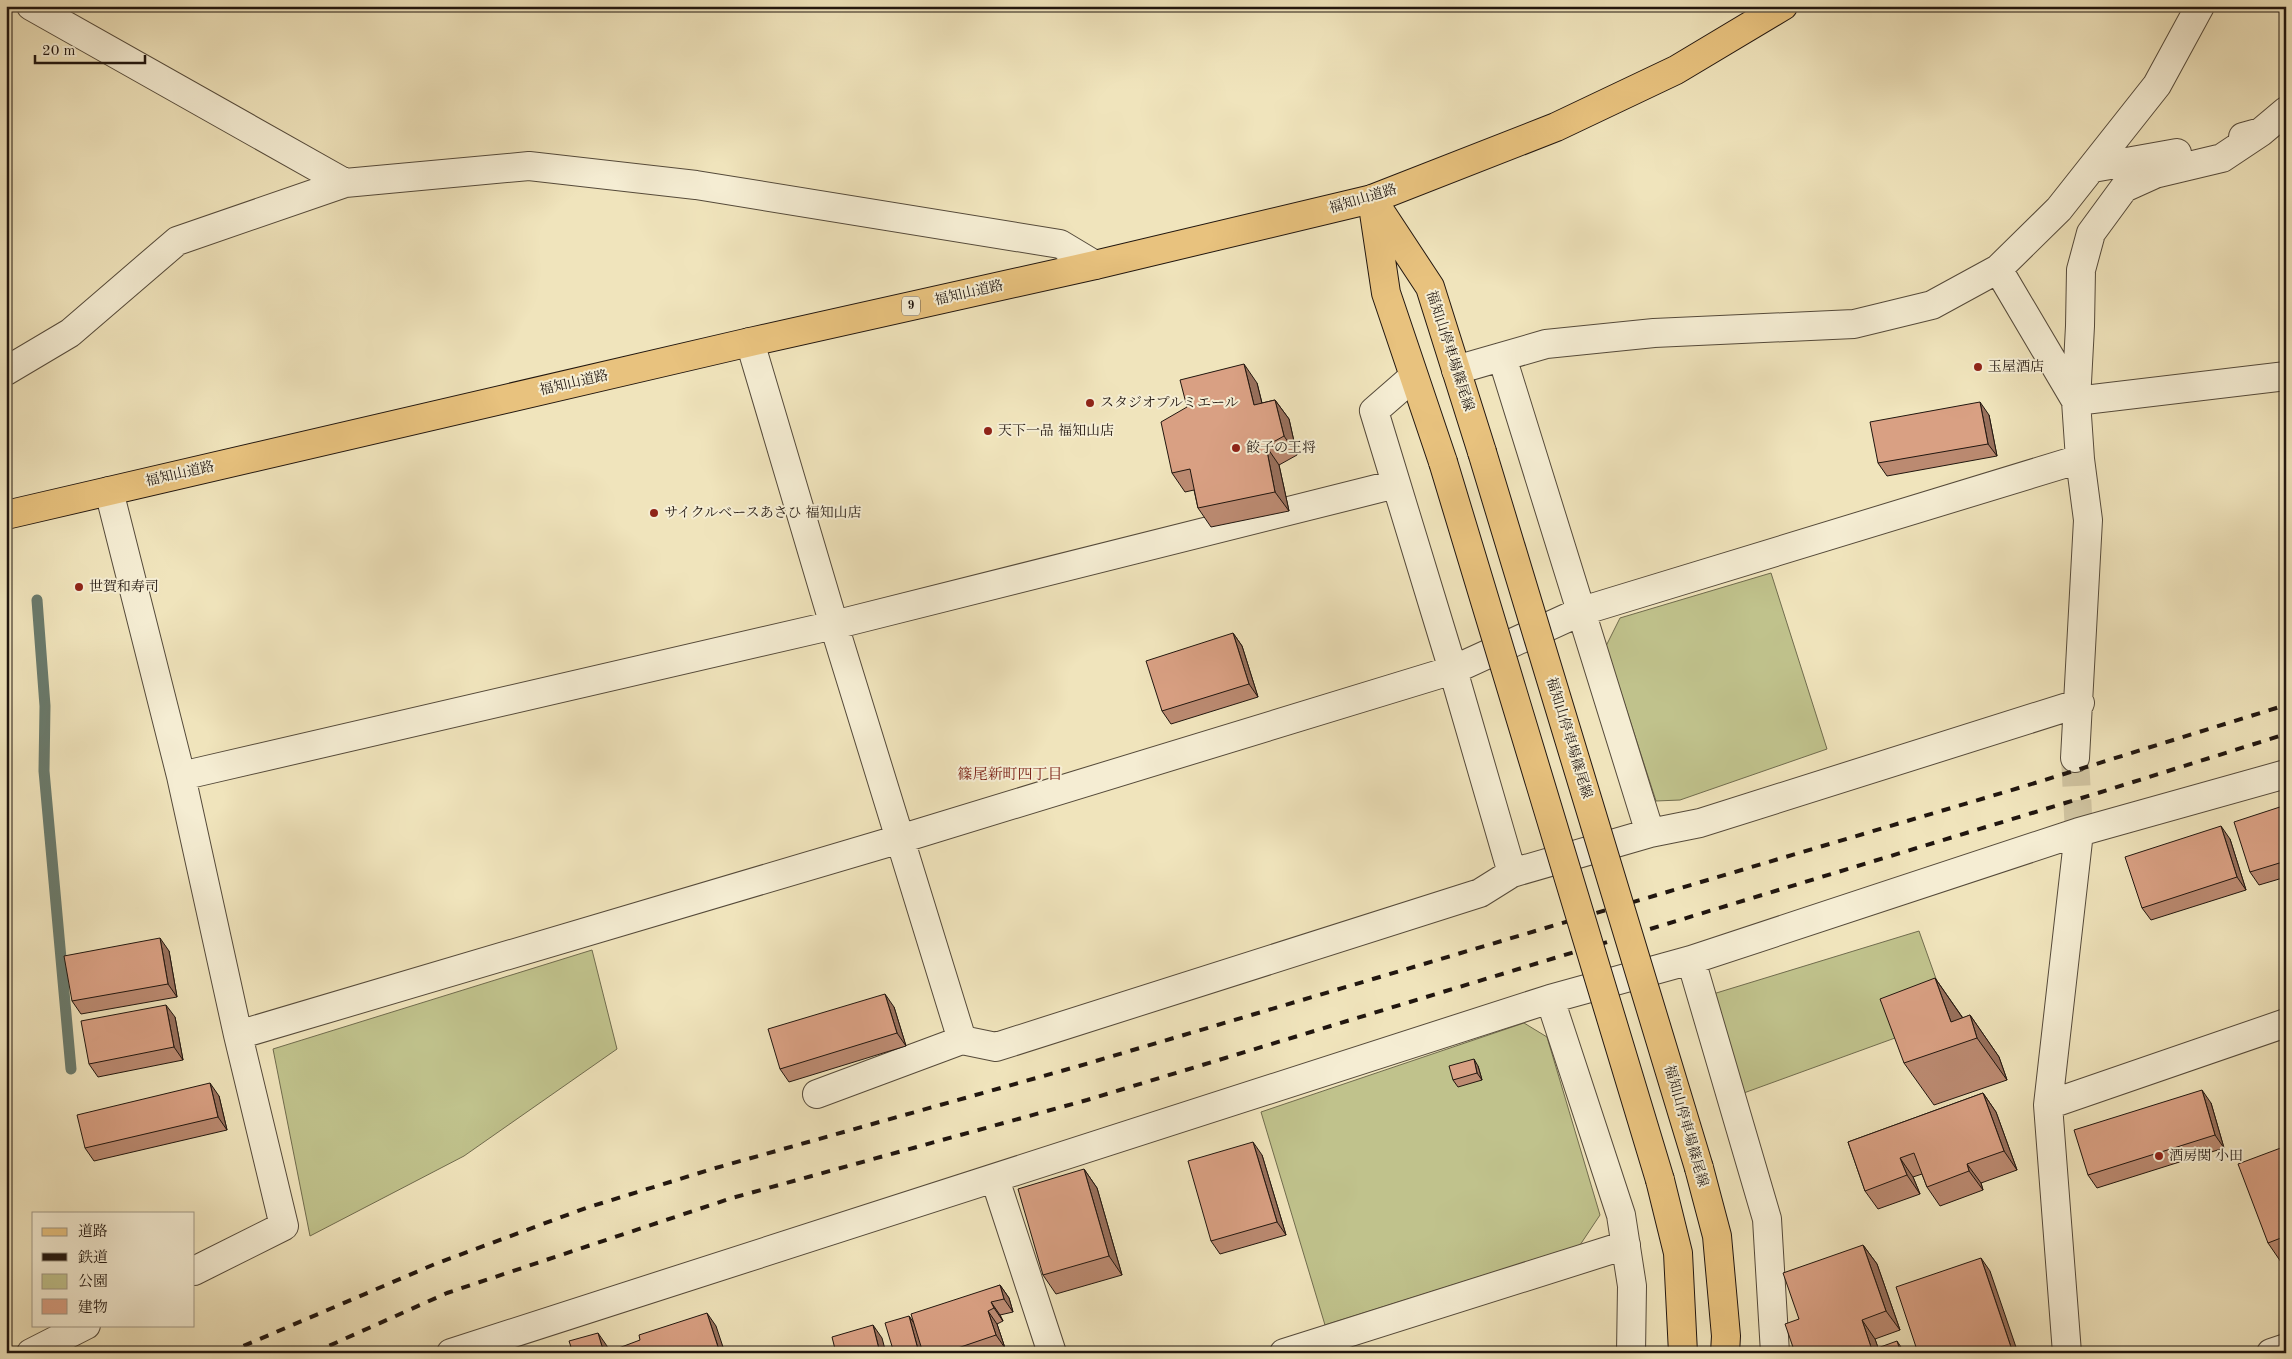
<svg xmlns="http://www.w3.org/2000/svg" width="2292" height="1359" viewBox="0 0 2292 1359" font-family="'Old Standard TT','Noto Serif JP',serif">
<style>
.green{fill:#c0c28c;stroke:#706c4e}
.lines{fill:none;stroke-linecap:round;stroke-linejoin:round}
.stream{stroke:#6a7b6d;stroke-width:11}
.minor-tunnel{stroke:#d1c5a2;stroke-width:28;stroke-dasharray:28 14;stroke-linecap:butt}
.minor-casing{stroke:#554a3a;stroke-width:30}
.major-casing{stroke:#21160f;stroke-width:30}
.highway-casing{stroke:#21160f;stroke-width:30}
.minor{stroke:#f5edd3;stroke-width:28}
.major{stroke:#e8c27e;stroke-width:28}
.highway{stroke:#e8c27e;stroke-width:28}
.rail{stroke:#21160f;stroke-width:4;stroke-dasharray:9 9;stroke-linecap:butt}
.major-bridge-casing{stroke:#21160f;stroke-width:30;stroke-linecap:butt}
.major-bridge{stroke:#e8c27e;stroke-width:28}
.wall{fill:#bb8a71;stroke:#21160f}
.shaded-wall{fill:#98705c;stroke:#21160f}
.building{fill:#d9a083;stroke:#21160f}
.poi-dot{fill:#8f2418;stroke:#f5edd3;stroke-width:2}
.labels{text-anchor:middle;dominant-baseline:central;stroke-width:4;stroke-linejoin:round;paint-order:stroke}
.shield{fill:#f5edd3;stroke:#61564a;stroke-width:1}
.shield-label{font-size:12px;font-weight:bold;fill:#21160f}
.street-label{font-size:14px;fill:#21160f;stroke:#f5edd3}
.poi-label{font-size:14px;fill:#21160f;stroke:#f5edd3;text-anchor:start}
.neighbourhood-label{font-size:15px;fill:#7a1f14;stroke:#f5edd3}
</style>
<rect width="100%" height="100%" fill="#f0e4bc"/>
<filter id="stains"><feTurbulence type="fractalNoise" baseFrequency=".004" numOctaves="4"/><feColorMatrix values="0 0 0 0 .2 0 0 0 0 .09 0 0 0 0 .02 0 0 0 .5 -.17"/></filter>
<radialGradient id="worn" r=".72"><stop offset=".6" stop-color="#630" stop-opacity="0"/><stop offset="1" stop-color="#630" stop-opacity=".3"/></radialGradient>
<!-- green -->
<path class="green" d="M1771,573L1827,749L1680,800L1656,801L1606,646L1620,618Z
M1919,931L1950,1018L1741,1094L1713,994Z
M592,950L617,1049L464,1156L310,1236L273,1049Z
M1524,1023L1547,1037L1600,1215L1580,1245L1325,1325L1261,1112Z"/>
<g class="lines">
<!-- stream -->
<path class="stream" d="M37,600L45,706L44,771L71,1069"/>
<!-- minor-tunnel -->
<path class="minor-tunnel" d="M2075,758L2079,832"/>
<!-- minor casing -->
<g class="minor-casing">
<path id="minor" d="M31,6L345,183
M2261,132L2222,158L2155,174L2124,188L2091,233L2081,270L2080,326L2076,401L2286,376
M2243,137L2261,132L2286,111
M2093,168L2177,153
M1998,269L2076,401L2080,459L2088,520L2075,758
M750,342L834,625L962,1040L996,1047L1480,893L1512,873L1650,833L1700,823L2080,703
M1502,357L1650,833
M1456,370L1546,344L1654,333L1854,324L1932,305L1998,269L2059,209L2157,85L2200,6
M6,371L70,333L177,241L345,183L529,166L696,185L1060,244L1095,265
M1413,377L1374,411L1453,670L1512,873
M109,491L181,776L238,1035L284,1226L194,1271
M181,776L834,625L1396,484
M1691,960L1767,1219L1775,1353
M1550,999L1621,1215L1632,1286L1631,1353
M238,1035L900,839L1453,670L1582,611L2080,459
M817,1094L962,1040
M2048,1105L2286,1023
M995,1179L1052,1353
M31,1353L86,1325
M451,1353L1550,999L1691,960L2079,832L2286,774
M1284,1353L1626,1245
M2067,1353L2048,1105L2079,832
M2271,1353L2286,1348"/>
</g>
<!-- major casing -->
<g class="major-casing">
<path id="major" d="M1372,199L1430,287L1482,452
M1373,206L1386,293L1443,462
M1699,1168L1717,1236L1726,1336L1725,1353
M1660,1180L1678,1253L1683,1353"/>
</g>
<!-- highway casing -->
<g class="highway-casing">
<path id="highway" d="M6,515L750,342L1095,265L1372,199L1556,127L1676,70L1783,6"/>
</g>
<!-- minor -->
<use href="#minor" class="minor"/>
<!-- major -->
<use href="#major" class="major"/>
<!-- highway -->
<use href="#highway" class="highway"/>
<!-- rail -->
<path class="rail" d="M227,1353L435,1264L586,1208L712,1169L1079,1066L2022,787L2286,705
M313,1353L447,1293L732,1198L1087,1100L2098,793L2286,734"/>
<!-- major-bridge casing -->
<g class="major-bridge-casing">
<path id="major-bridge" d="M1482,452L1699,1168
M1443,462L1660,1180"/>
</g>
<!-- major-bridge -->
<use href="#major-bridge" class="major-bridge"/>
</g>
<!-- wall -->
<path class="wall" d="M1257,383L1262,403L1275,400L1289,419L1297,455L1279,465L1289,511L1211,527L1198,508L1194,490L1185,492L1172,473Z
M1989,415L1997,456L1887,476L1878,463Z
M1233,633L1242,646L1258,697L1171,724L1162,711Z
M2286,805V877L2259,885L2250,872Z
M2230,839L2246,890L2151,920L2142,908Z
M169,951L177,997L81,1014L72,1001Z
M1935,978L1963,1018L1970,1015L1999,1057L2007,1080L1934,1105L1904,1063Z
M894,1007L906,1046L789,1082L780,1069Z
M175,1017L183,1060L98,1077L89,1064Z
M1478,1066L1482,1080L1458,1087L1453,1080Z
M1983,1093L1996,1112L2017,1170L1981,1183L1983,1190L1940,1206L1927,1187L1922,1174L1913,1177L1920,1194L1878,1209L1865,1191L1848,1142Z
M219,1096L227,1130L94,1161L85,1148Z
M2211,1103L2224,1148L2097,1188L2088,1175Z
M2286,1146V1260L2281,1262L2268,1243Z
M1262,1155L1286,1235L1220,1254L1211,1241Z
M1084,1169L1097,1188L1122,1275L1056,1294L1043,1275Z
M1863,1245L1877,1264L1900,1330L1875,1339L1878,1348L1795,1353L1799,1319Z
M1000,1285L1009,1298L1013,1312L1000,1315L1003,1321L997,1324L1005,1348L992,1353H894L909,1316L913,1322Z"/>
<!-- shaded-wall -->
<path class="shaded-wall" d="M1244,364L1257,383L1267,424L1254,405Z
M1275,400L1289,419L1297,455L1284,436Z
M1980,402L1989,415L1997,456L1988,444Z
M1266,446L1279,465L1289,511L1275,492Z
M1233,633L1242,646L1258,697L1249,684Z
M2221,826L2230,839L2246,890L2237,877Z
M160,938L169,951L177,997L168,984Z
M1935,978L1964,1020L1951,1022Z
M885,994L894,1007L906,1046L897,1033Z
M166,1005L175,1017L183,1060L174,1047Z
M1970,1015L1999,1057L2007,1080L1977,1038Z
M1474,1059L1478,1066L1482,1080L1477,1073Z
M210,1083L219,1096L227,1130L218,1117Z
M2202,1090L2211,1103L2224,1148L2215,1135Z
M1983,1093L1996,1112L2017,1170L2004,1151Z
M1253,1142L1262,1155L1286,1235L1277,1222Z
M1900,1158L1913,1177L1920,1194L1907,1175Z
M1967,1164L1981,1183L1983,1190L1969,1171Z
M1084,1169L1097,1188L1122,1275L1109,1256Z
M1863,1245L1877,1264L1900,1330L1886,1311Z
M1981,1258L1990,1271L2018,1353H2013Z
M1000,1285L1009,1298L1013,1312L1004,1299Z
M991,1302L1000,1315L1003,1321L994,1308Z
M988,1311L997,1324L1005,1348L996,1335Z
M707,1313L716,1326L725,1353H720Z
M909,1316L918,1329L925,1353H919Z
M1862,1320L1875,1339L1880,1353L1872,1350Z
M873,1325L882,1338L886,1353H880Z
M598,1333L607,1346L609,1353H604Z
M1897,1341L1905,1353H1901Z"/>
<!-- building -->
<path class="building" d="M1244,364L1254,405L1275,400L1284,436L1266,446L1275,492L1198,508L1190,469L1172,473L1161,422L1187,407L1180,380Z
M1980,402L1988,444L1878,463L1870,422Z
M1233,633L1249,684L1162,711L1146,661Z
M2286,805V861L2250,872L2234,822Z
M2221,826L2237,877L2142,908L2125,857Z
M160,938L168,984L72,1001L64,956Z
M1935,978L1951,1022L1970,1015L1977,1038L1904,1063L1880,999Z
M885,994L897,1033L780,1069L768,1029Z
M166,1005L174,1047L89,1064L81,1021Z
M1474,1059L1477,1073L1453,1080L1449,1066Z
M210,1083L218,1117L85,1148L77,1115Z
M2202,1090L2215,1135L2088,1175L2074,1130Z
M1983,1093L2004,1151L1967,1164L1969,1171L1927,1187L1914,1153L1900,1158L1907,1175L1865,1191L1848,1142Z
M1253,1142L1277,1222L1211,1241L1188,1161Z
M2286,1146V1236L2268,1243L2238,1164Z
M1084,1169L1109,1256L1043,1275L1018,1189Z
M1863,1245L1886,1311L1862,1320L1872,1350L1897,1341L1901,1353H1795L1785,1324L1799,1319L1783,1273Z
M1981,1258L2013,1353H1918L1896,1287Z
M1000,1285L1004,1299L991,1302L994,1308L988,1311L996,1335L943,1353H923L911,1314Z
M707,1313L720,1353H617L616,1349L640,1340L639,1335Z
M909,1316L919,1353H894L885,1323Z
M873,1325L880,1353H836L832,1337Z
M598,1333L604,1353H560V1352L571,1347L569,1341Z"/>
<!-- markers -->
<g class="poi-dot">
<circle cx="1978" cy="367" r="5"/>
<circle cx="1090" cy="403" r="5"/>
<circle cx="988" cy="431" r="5"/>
<circle cx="1236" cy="448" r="5"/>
<circle cx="654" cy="513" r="5"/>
<circle cx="79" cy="587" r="5"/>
<circle cx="2159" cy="1156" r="5"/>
</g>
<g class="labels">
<!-- shield labels -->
<rect class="shield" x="902" y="296.5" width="18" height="19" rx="4"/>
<g class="shield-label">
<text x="911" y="306">9</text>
</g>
<!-- street labels -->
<g class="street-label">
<text transform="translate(1363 199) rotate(-17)">福知山道路</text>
<text transform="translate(969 293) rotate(-13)">福知山道路</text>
<text transform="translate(1450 351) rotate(72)">福知山停車場篠尾線</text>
<text transform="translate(574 383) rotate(-13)">福知山道路</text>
<text transform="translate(180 474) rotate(-13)">福知山道路</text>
<text transform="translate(1569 738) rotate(73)">福知山停車場篠尾線</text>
<text transform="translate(1686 1126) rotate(74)">福知山停車場篠尾線</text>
</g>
<!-- poi labels -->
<g class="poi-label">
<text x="1988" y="367">玉屋酒店</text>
<text x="1100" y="403">スタジオプルミエール</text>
<text x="998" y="431">天下一品 福知山店</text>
<text x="1246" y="448">餃子の王将</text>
<text x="664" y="513">サイクルベースあさひ 福知山店</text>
<text x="89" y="587">世賀和寿司</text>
<text x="2169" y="1156">酒房関 小田</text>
</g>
<!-- neighbourhood labels -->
<g class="neighbourhood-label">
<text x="1010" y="775">篠尾新町四丁目</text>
</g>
</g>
<!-- margin -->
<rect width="2292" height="1359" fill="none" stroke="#f0e4bc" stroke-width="25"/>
<rect x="8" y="8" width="2277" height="1344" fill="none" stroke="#21160f" stroke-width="2.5"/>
<rect x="12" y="12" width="2267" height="1334" fill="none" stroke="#21160f"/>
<!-- legend -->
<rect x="32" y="1212" width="162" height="115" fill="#f5edd3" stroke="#a09785"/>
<rect x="42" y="1228" width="25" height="8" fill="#e8c27e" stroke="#a09785"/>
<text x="78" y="1236" font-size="15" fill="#21160f">道路</text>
<rect x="42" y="1253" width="25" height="8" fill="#21160f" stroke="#a09785"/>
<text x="78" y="1262" font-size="15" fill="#21160f">鉄道</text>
<rect x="42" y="1274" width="25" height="15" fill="#c0c28c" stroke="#a09785"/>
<text x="78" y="1286" font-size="15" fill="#21160f">公園</text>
<rect x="42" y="1299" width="25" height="15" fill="#d9a083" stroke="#a09785"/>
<text x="78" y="1312" font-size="15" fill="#21160f">建物</text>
<!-- scale -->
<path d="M35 55v8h110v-8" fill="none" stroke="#21160f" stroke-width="2.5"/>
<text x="42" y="55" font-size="15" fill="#21160f" stroke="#f5edd3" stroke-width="4" paint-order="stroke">20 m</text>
<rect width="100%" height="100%" filter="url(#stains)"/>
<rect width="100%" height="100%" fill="url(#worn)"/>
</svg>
